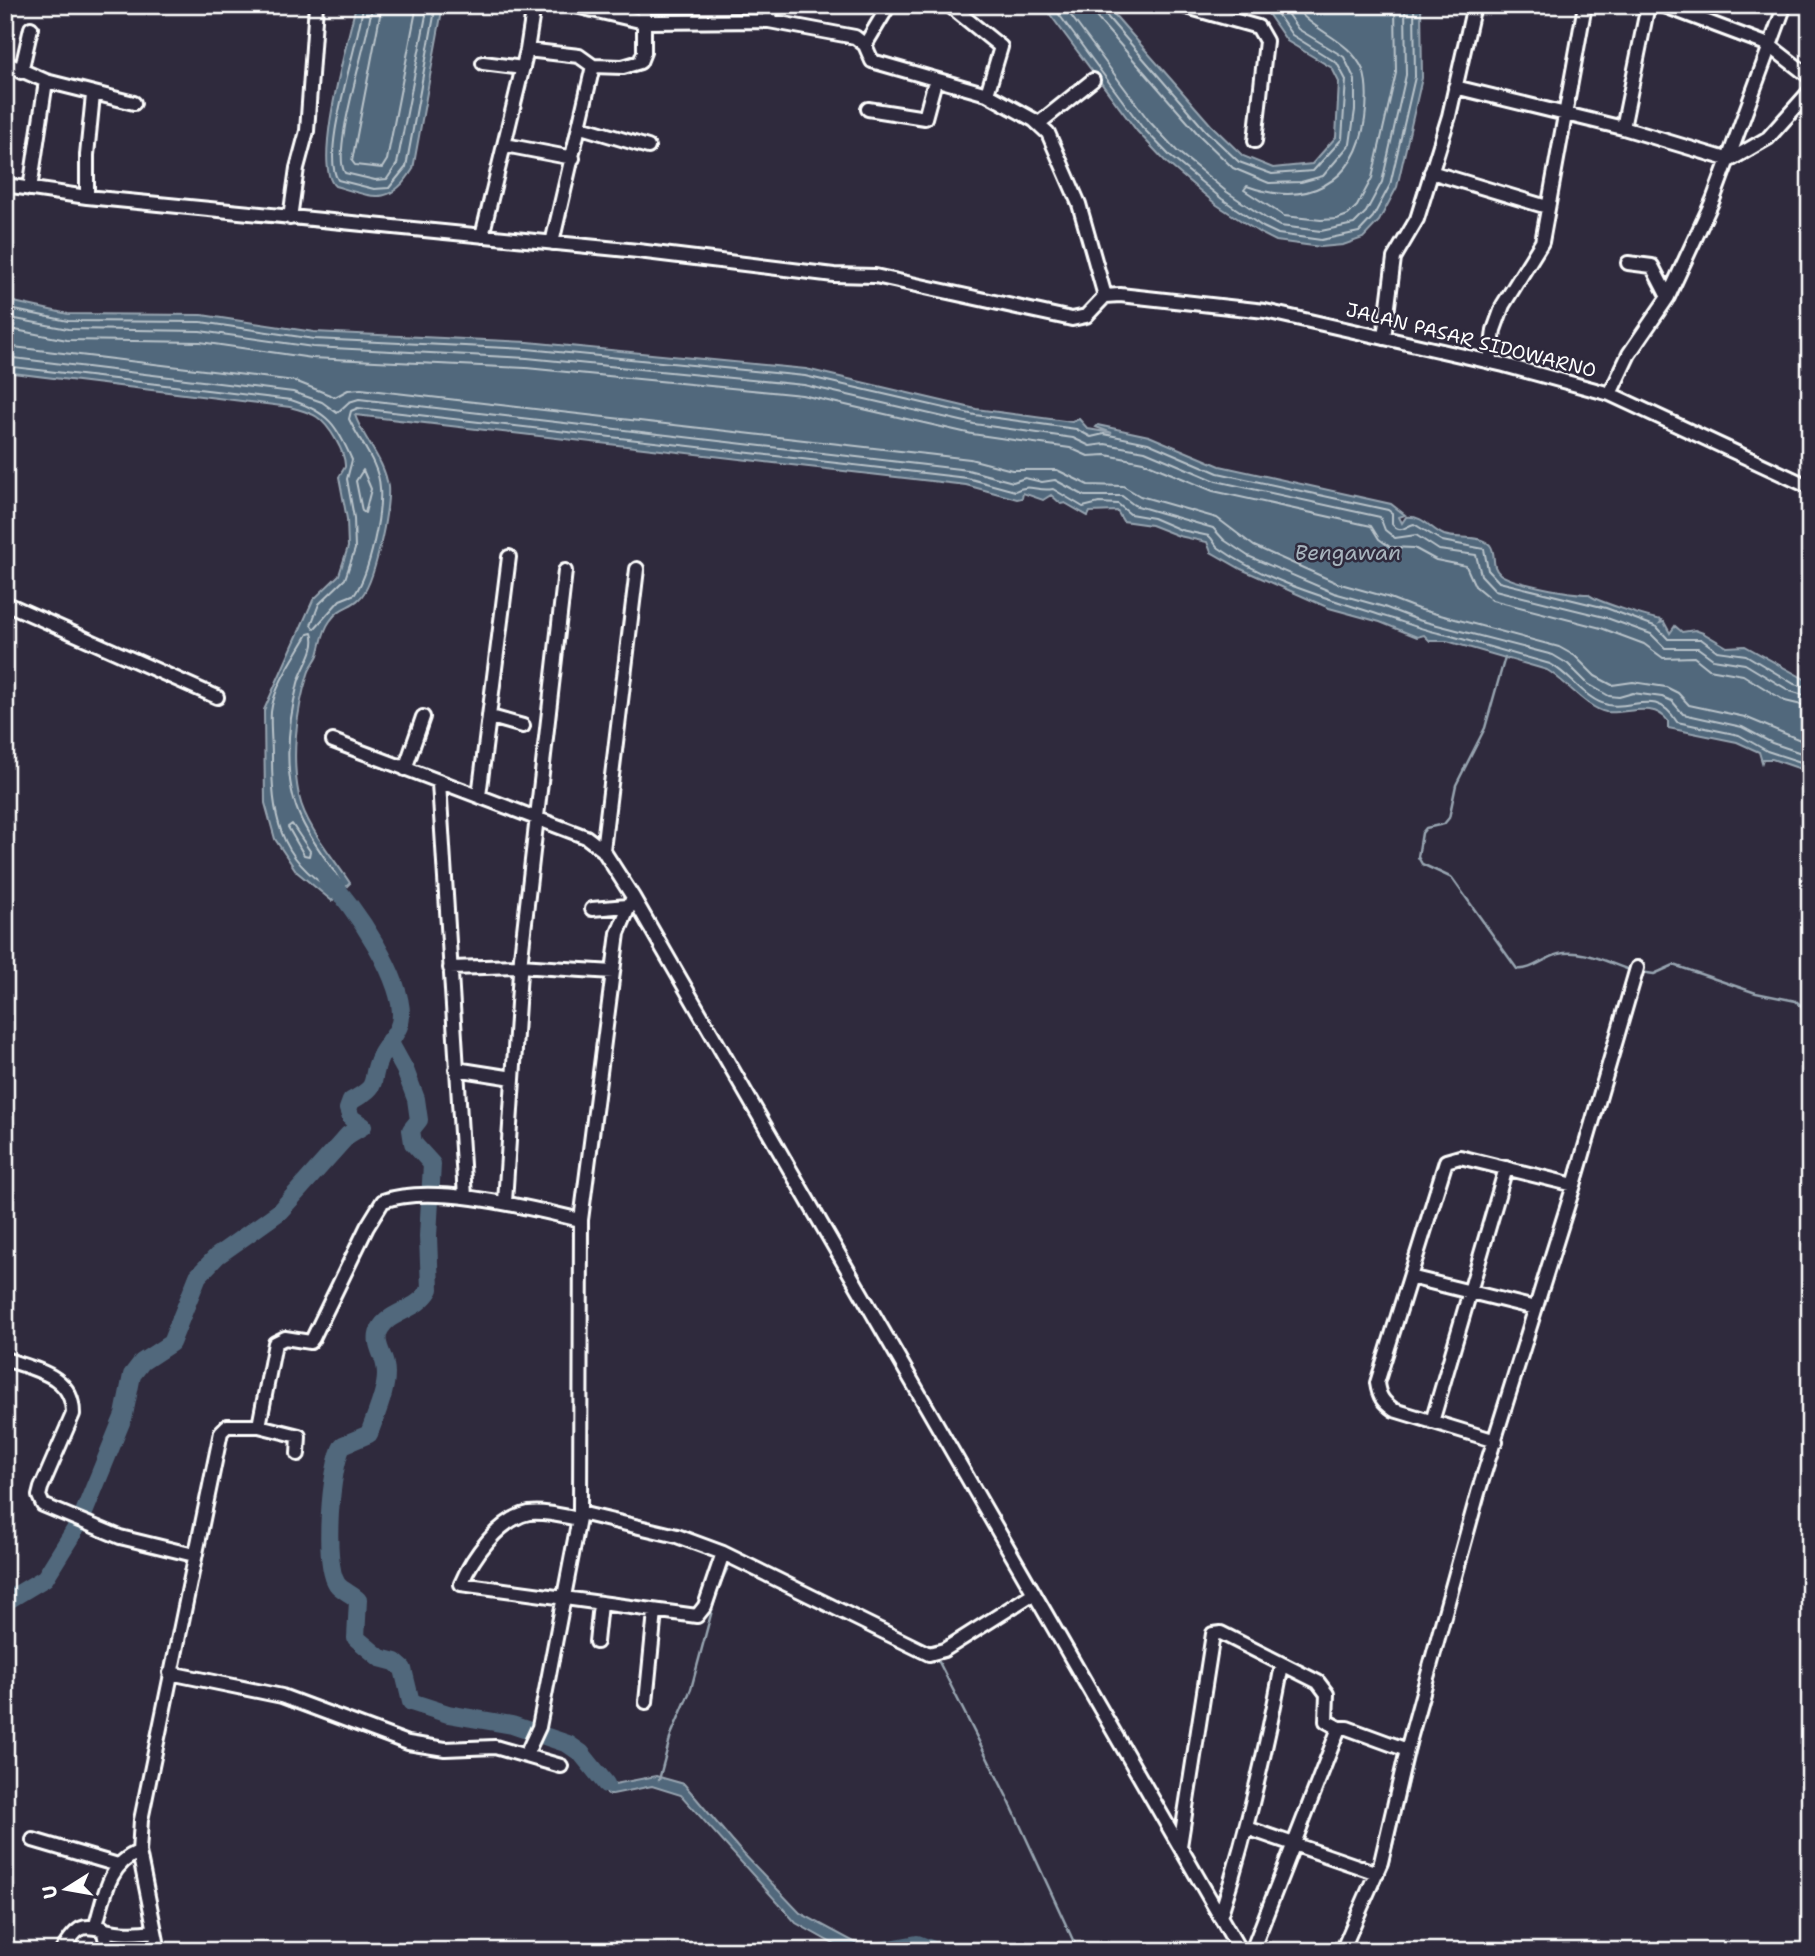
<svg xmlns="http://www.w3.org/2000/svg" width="1815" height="1956" viewBox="0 0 1815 1956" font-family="'Shantell Sans',sans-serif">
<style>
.water{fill:#51687b;stroke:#97a4b0;stroke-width:2}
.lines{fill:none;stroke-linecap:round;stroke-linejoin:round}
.shore{stroke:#b9c3ca;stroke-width:2}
.stream{stroke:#97a4b0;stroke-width:2.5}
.river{stroke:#51687b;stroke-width:18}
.street-casing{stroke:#fff;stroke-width:18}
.street{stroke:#2f2a3d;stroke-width:12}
.labels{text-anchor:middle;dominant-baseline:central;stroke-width:5;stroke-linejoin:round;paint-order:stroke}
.street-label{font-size:19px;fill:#fff;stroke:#2f2a3d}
.water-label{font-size:21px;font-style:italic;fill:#a8b4bd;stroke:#2f2a3d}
</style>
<rect width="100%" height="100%" fill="#2f2a3d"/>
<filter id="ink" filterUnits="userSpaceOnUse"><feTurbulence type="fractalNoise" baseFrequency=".0143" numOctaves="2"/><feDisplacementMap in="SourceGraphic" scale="14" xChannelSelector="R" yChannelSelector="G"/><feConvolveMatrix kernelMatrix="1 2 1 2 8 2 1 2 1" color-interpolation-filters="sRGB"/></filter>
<g filter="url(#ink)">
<!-- water -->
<path class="water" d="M356,5H443L413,169C390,207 373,197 335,186C311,166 349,37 356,5Z
M1043,5H1106L1211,125L1243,156L1273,168L1312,164L1336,137L1339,82L1332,68L1287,41L1262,5H1421L1422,78L1397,187L1379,221L1363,238L1343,245L1321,247L1276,241L1260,233L1217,205L1166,162L1137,131Z
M5,300L68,314L202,315L314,332L528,342L806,369L976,409L1072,422L1079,419L1088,429L1112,433L1096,427L1098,425L1149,436L1220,466L1391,504L1405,515L1399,517L1402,523L1406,517C1423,515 1430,529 1444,535C1458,540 1479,534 1490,545C1497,554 1490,566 1500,574C1513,584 1573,594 1588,594C1594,601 1650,618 1662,620L1660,623L1664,622L1670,633L1675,626L1682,632L1695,630L1703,633L1727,647L1745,646L1810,682V772L1772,759H1763L1762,762L1759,752L1737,742L1668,728V721C1653,700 1625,715 1606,712C1586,708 1565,680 1547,670L1447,641H1430L1424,635L1417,637L1380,622L1329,608L1241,569L1211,552L1207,542L1179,536L1151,525L1123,521L1117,511L1090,512L1088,516L1065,503L1061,504L1051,495L1043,500L1023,493L1022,498L1017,499L966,485L355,415C363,439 385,460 388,487C390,507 375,586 359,599C350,608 340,606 330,621C322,632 322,643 318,655C315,662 310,667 308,674C296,711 291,758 299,796C306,827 333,857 350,883L332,901L297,872L275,839L265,803L264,710L313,600L339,575L348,547L347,519L339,477L345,467C346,453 329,425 317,417C310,412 299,410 290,407L5,372Z
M594,1763L615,1784L656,1776L684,1784L739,1849L800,1913L869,1950L917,1940V1949L909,1951H846L796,1923L681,1795L652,1786L608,1795L586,1769Z"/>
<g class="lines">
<!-- shore -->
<path class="shore" d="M363,5C360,42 319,153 338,180L374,189L389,188L406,167L436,5
M372,5C370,37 330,151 345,173L375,180L387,179L397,164L428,5
M382,5L352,161L355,165L382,168L387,160L417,5
M1052,5L1142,127L1171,157L1222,199L1263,227L1278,234L1321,240L1359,232L1373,217L1390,185L1415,77L1414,5
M1063,5L1149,121L1177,151L1227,192L1267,219L1280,226L1321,231L1354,224L1366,212L1382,182L1406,75L1405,5
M1093,5L1097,18L1199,135L1233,168L1269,183L1301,182L1323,176L1350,144L1355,110V80L1344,57L1298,29L1281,5
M1102,5L1104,13L1205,130L1239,162L1272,174L1313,171L1342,139L1346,80L1337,63L1292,35L1271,5
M1294,5C1313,33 1349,38 1363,70C1368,84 1367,104 1365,119C1356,183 1307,208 1247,186L1244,190L1284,216L1321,220L1337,219L1348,215L1357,206L1372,178L1396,73L1395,5
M5,308L68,321L201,322L314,339L527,349L805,376L975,415L1076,429L1091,437L1104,434L1148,443L1218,473L1388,510L1392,513V524C1401,535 1405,526 1414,524L1442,541L1484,549L1488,570L1499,582L1606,608L1657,627L1668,639H1701L1717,651L1746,655L1794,684L1810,688
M5,317L68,329L200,331L313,347L527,358L804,385L974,424L1073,438L1090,446L1105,444L1145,451L1216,481L1380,517L1385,530L1395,538L1416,535L1439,550L1476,555L1481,575L1495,590L1604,617L1651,634L1665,648H1698L1713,659L1745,664L1790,691L1810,697
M5,328L67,340L200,342L312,358L526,368L802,395L972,434L1070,448L1088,456L1106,455L1143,462L1213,491L1371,526L1379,539L1390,547L1414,548L1436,560L1466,566L1475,586L1492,600L1601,628L1644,644L1663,658L1694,657L1709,669L1743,675L1785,701L1810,707
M5,346L295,381L335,397L348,390L361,389L970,459L1012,470H1057L1088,485L1123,486L1140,496L1217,518L1254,546L1337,583L1387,597L1418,609L1559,647L1575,656L1595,676L1612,685L1633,682L1666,687L1678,693L1689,705L1745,717L1810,744
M5,357L293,392L322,402L337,413L349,402L359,399L968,470L1013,482L1025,478L1042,482L1055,480L1085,496H1122L1134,505L1213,528L1224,540L1248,556L1334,593L1384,607L1418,620L1553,655L1568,664L1588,684L1609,696L1619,697L1633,693L1662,697L1672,701L1683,714L1742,727L1772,743L1810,756
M5,366L291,400C328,412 337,425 352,460L347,479L354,518L355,549L345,579L319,604L311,625L314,629L340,600L355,594C370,572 382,514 380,488C379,463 359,441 349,419L351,411L358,408L967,478L1015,491C1029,483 1037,492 1053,489L1083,507L1099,503L1118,504L1130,514L1153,518L1181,530L1209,536C1214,540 1214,545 1219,548C1267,582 1327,598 1383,616C1407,623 1424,631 1448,635L1550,664C1570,674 1585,700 1608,705C1634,710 1656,688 1677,722L1739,735L1767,751L1810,765
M363,470L371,489L365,513L362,511L356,481Z
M312,633C318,649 302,667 298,683C287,726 282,781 302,821C312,842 328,861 340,881L332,890C278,858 272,814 272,756C272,742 270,726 271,712C274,685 295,657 308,634Z
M292,824L310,851L309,856L304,855L288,827Z"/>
<!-- stream -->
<path class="stream" d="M1505,657L1485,728L1456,785L1449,818L1444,824L1426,828L1422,833L1418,857L1422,864L1452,878L1517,969C1531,971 1544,958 1559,954C1582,948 1608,963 1630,970
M1640,972L1654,974L1674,965L1756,993L1796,1001L1810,1014
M932,1659L939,1662L1009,1801L1078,1951
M659,1780L671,1735L691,1689L718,1588L731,1561
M1238,1936L1247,1951
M1354,1938L1388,1866L1417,1743"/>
<!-- river -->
<path class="river" d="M389,1041L405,1070L416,1099L419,1120L411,1130L413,1143L432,1164L428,1236L430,1289C418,1311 389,1311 380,1329C373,1342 383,1353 385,1365C390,1385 375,1416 369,1434L343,1445C330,1466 323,1564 337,1584C341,1590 352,1594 358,1600L356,1638L380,1658L395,1662L403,1669L411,1702L448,1714L512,1725L568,1744L581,1753L606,1784
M5,1602L45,1578L81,1520L124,1415L132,1375L142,1362L171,1343L198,1276L217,1256L279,1212L348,1135L363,1126L351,1118L348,1109L351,1101C384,1083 367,1083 381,1055C387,1044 397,1035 400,1023C409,985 352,903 326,877
M879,1951L917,1944L936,1951"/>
<!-- street casing -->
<g class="street-casing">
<path id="street" d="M571,5L644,22L769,21L855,37L865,45
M889,5L865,45L872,61L987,94L1034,120L1048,133L1079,204L1105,296
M949,5L1001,47L987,94
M1180,5L1258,27L1266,41L1255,141
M1662,5L1769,45L1810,77
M769,21L771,5
M527,50L579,56L593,66
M5,63L46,81L30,189
M483,63L523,68
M21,72L31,28
M46,81L134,103
M1455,87L1623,128L1730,160L1768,138L1810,91
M868,109L925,118L935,81
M1038,124L1093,80
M581,127L648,147
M1623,128L1648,5
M505,145L573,158
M1431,172L1547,207
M5,185L87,197L638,251L834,275L875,276L1072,319L1086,316L1105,296
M87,197V155L93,95
M290,218L297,168L307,131L316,5
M482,236L527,50L534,5
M552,243L593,66L623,67L640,62L644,52V5
M1628,263L1652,266L1668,297
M1105,296L1120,295L1265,311L1504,365L1610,394L1810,487
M1384,338L1394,258L1417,219L1449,116L1474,5
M1490,362L1494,330L1503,305L1542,242L1585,5
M1610,394L1629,354L1668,297L1713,200L1785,5
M5,603L217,697
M491,717L523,726
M333,741L586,837L603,850L633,897L1240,1951
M405,769L423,717
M439,783L465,1197
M479,796L509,557
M603,850L637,569
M592,909L627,906
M450,968L520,966L613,972
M456,1069L513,1078
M505,1202L521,957L565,571
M1410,1277L1377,1383C1379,1397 1383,1402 1394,1410L1496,1441
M1535,1308L1410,1277L1446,1161L1460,1157L1574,1185
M5,1359C36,1370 73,1375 73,1414L41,1488L39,1496L43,1505L120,1537L194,1555
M1432,1422L1506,1168
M259,1426L299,1436L298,1454
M580,1513L677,1536L723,1553L929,1654L944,1650L1034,1593
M579,1519C563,1516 545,1511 529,1513C499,1519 472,1558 461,1584L697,1616L705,1606L723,1553
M596,1642L600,1604
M170,1673L282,1696L408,1743L445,1749L495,1747L561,1766
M646,1702L655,1612
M526,1755L539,1727L580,1513L581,1220L618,933L633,897
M1247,1828L1377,1873
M33,1840L118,1865
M1180,1846L1213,1634L1221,1633L1318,1682L1327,1694L1326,1721L1339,1728
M1220,1917C1247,1833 1266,1750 1282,1665
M96,1925C104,1898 108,1863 139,1852
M103,1928L108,1951
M62,1951C82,1918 85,1927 116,1932C129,1934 142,1932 155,1931
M159,1951L139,1852L141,1820L221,1432L227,1426H259L275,1343L285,1338L310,1342L313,1338L367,1227L383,1201C433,1183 529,1208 581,1220
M1252,1951L1339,1728H1347L1407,1750
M1342,1951L1381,1862L1407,1750L1478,1493L1574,1185L1637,968"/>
</g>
<!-- street -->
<use href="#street" class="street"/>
</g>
</g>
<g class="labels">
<!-- street labels -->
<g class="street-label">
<text transform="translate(1471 340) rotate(14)">JALAN PASAR SIDOWARNO</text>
</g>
<!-- water labels -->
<g class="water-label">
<text x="1348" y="553">Bengawan</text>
</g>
</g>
<!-- margin -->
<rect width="1815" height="1956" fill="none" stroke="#2f2a3d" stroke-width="28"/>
<rect x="14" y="14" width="1787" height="1928" fill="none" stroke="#fff" stroke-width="2.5" filter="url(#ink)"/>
<!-- north arrow -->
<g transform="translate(66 1889) rotate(259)" stroke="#2f2a3d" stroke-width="5" paint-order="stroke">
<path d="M0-5L12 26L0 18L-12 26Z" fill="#ffffff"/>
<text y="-10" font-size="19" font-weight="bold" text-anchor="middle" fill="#ffffff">U</text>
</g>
</svg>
